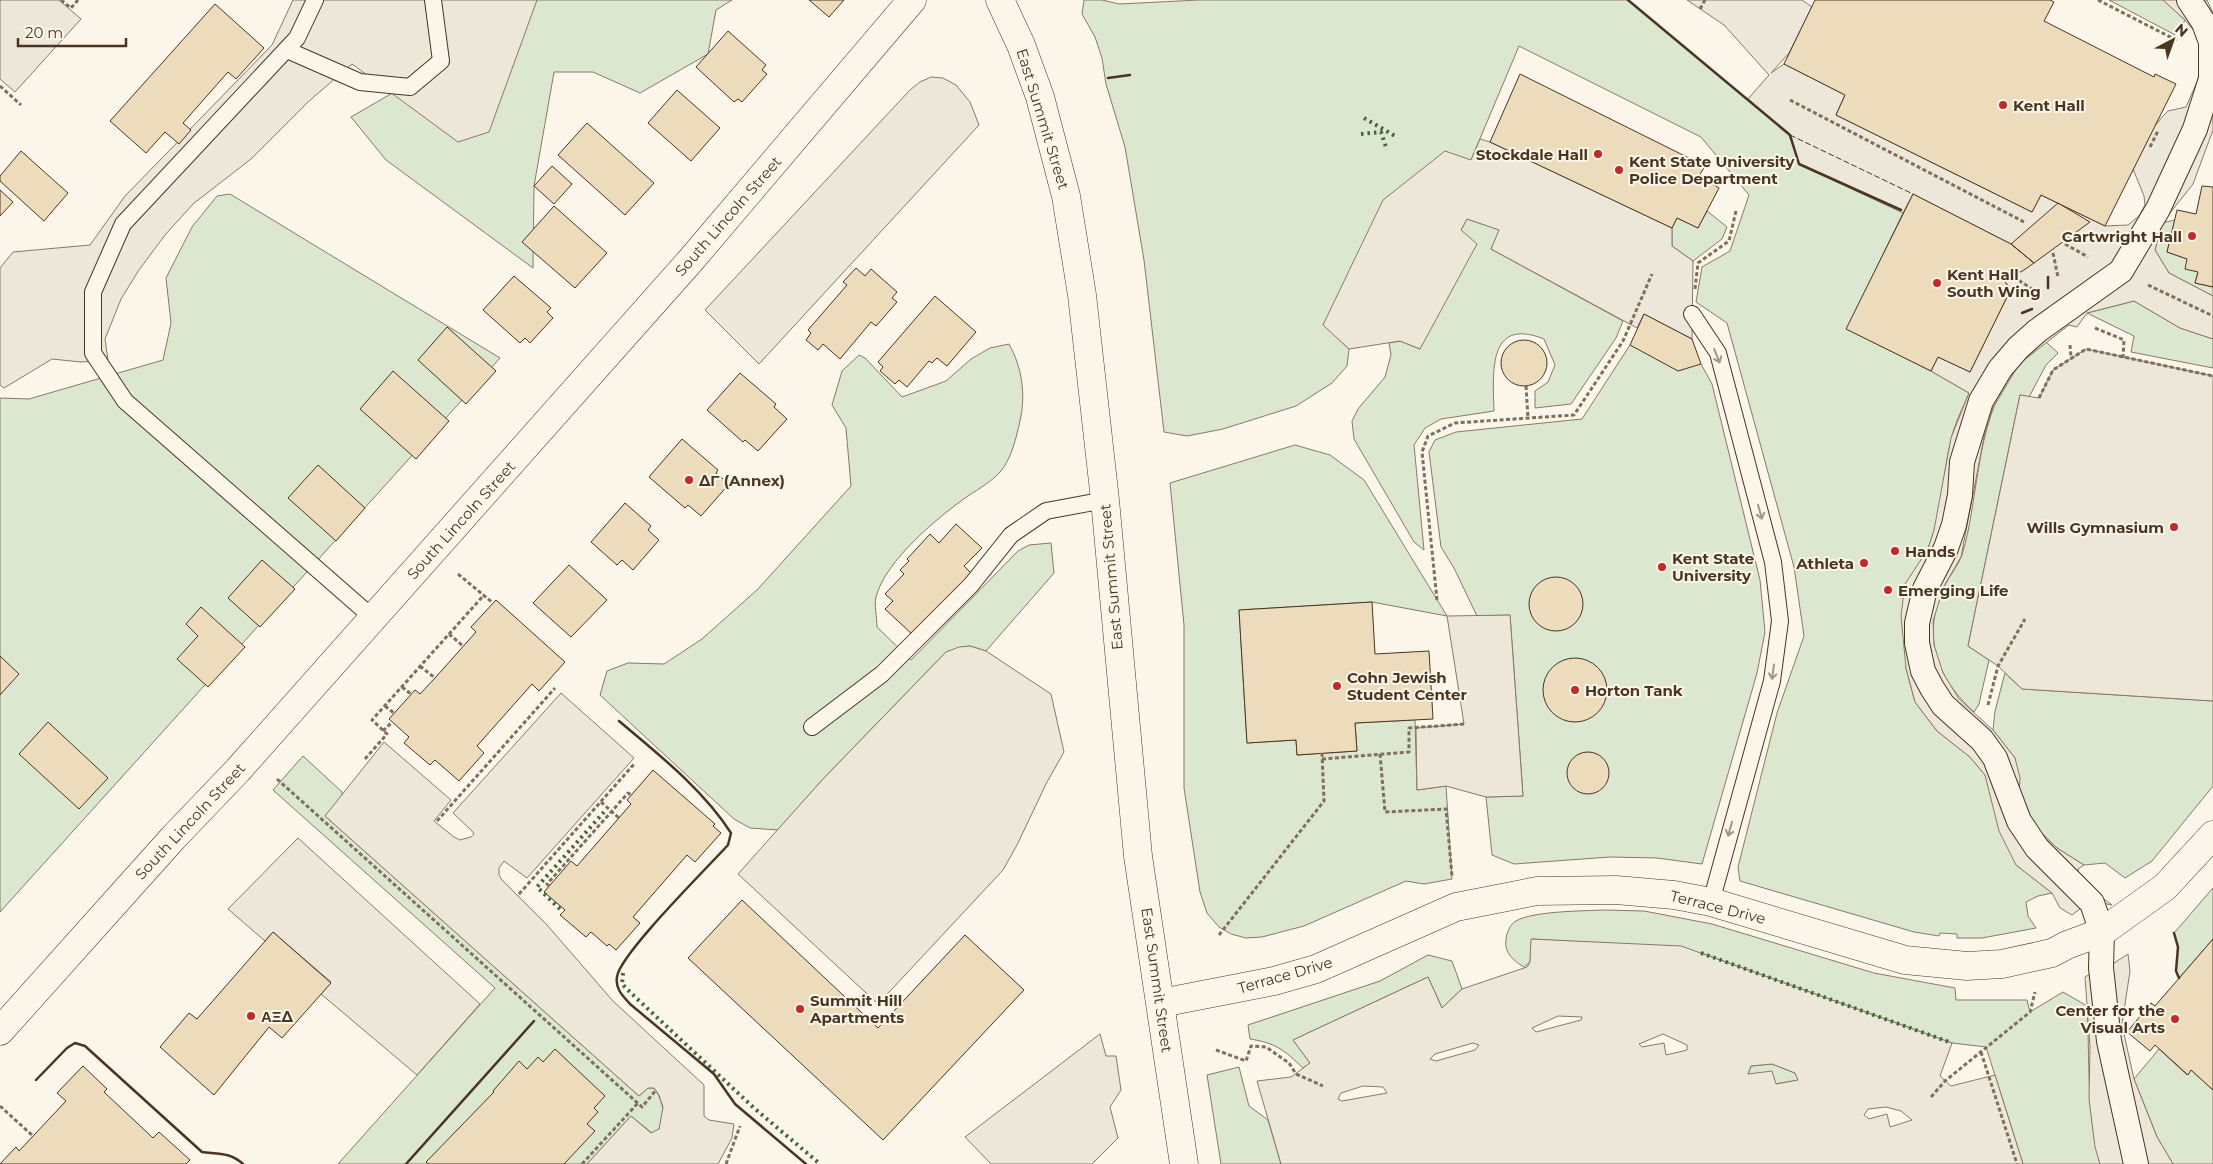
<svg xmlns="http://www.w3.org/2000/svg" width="2213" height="1164" viewBox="0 0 2213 1164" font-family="Montserrat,sans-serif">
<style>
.green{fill:#dce7d0;stroke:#887966}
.parking{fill:#ede7d9;stroke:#887966;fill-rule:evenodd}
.building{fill:#ecdcbc;stroke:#4a3520}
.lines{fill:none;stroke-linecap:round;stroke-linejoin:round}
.service-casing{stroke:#4a3520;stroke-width:18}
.pedestrian-casing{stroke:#4a3520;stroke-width:26}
.minor-casing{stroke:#4a3520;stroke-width:29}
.secondary-casing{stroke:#4a3520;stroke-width:29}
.path{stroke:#7f6f5c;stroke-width:3;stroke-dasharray:4 2.5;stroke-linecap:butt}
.service{stroke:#fbf6e9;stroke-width:16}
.pedestrian{stroke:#fbf6e9;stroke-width:24}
.minor{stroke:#fbf6e9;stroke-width:28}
.secondary{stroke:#fbf6e9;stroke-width:28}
.hedge{stroke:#436837;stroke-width:4;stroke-dasharray:2.5 4;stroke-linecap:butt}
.fence{stroke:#4a3520;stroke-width:1;stroke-dasharray:6 2.5;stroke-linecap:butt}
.wall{stroke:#4a3520;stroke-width:2.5}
.oneway{stroke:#a29684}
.poi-dot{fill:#c62828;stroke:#fbf6e9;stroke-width:2}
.labels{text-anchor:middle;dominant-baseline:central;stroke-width:4;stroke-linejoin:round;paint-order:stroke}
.poi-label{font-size:15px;font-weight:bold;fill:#4a3520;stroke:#fbf6e9;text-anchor:start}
.street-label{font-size:15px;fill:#4a3520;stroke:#fbf6e9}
</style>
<rect width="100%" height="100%" fill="#fbf6e9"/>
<!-- green -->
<path class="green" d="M490,0H732L716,10L708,54L640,93L593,72H554L534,186L533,268L386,160L351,117L477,44Z
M1084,0H1102L1119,4L1199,0H1628L1790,135L1799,164L1901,210L1903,213L1847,329L1931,371L1969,393C1963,408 1954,424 1951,440C1941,482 1942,526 1920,564L1906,668L1915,702L1937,731L1970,757L1985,775L2016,865L2052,893L2038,896L2026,902L2028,916L2036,928L1982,938H1957V934L1940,933L1939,936L1914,932L1740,881L1738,867L1777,713L1804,636L1794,567L1727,323L1696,302L1702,267L1730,251L1749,195L1701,137L1519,46L1471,160L1323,324L1349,349L1347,366L1332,383L1296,406L1223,429L1187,436L1164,432L1144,260L1125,147L1106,84L1102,58L1095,37L1082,14Z
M2109,0H2163L2185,20L2177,36Z
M230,194L500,358L0,912V398L29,399L163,360L171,323L166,278L192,227L217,196Z
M1707,211L1727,227L1722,239L1693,261L1672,246V228L1677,218L1698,228Z
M1467,219L1500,230L1491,249L1623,321L1616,338L1571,404L1535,408V391L1548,382L1555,365L1544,339C1487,316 1493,374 1494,411L1441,419L1425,428L1414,445L1424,550L1414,542L1354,439L1352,421L1358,409L1385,377L1391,355L1389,343L1400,341L1420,349L1461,230Z
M2175,220L2167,252L2187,259L2198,272L2195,283L2213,287V296L2169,273L2155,250L2162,223Z
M2134,301L2180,328L2213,339V368L2131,352L2134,336L2087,313Z
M2046,342L2058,353L2046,365L2029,397L2020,395L1968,646L1989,660L1979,704L1974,712C1954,694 1938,671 1934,644C1931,625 1936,603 1945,585C1950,575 1958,566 1962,555C1980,497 1975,410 2020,364C2027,356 2037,349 2046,342Z
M1009,344C1022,367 1026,395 1020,421C1016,438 1012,457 1001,471C991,482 980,488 968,496C938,517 885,561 876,597C874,605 877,618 877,627L911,660L1018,551L1029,545L1051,543L1054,573L986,651L970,646L946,652L823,779L778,830L750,828L734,819L600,695L607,671L628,663L664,664L702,639L758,589L851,486L846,428L832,405L842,371L859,355L865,358L902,397L946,381L971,359L990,348Z
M1630,345L1701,364L1712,384L1760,580L1765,632L1757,673L1702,864L1657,858L1610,857L1514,864L1492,855L1486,797L1523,796L1510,615L1477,616L1454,568L1441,547L1429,452L1435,440L1456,432L1582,419Z
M1295,445L1330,455L1364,480L1447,616L1372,602L1239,610L1247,743L1296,740L1297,755L1357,751L1355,723L1415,720L1417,790L1446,786L1452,879L1424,884L1406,881L1304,926L1262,937L1246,938L1231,934L1219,927L1207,913L1200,892L1184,788V625L1170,483Z
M2005,673L2022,689L2213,701V786L2152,861L2125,878L2105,863L2084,865L2057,848L2032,824L2019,792L2015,758L1993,730L1995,711Z
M303,756L342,792V797L325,816L639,1096L648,1088H654C663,1100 668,1120 656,1132L652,1133L631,1116L587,1164H338L495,988L273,790Z
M2213,888V939L2179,978L2176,971L2178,947L2174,933Z
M1604,910L1644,911L1712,924L1874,973L1955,988L1956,1000H2027L2030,1012L2063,992L2087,1006C2090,1059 2086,1112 2100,1164H2023L1986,1047L1952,1043L1701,953L1619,944L1532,939L1530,962L1524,967C1514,961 1504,953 1506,940C1506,934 1510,924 1516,921C1533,911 1583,911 1604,910Z
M1428,955L1452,961L1462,989L1442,1008L1428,977L1293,1040L1310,1063L1303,1068C1284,1050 1276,1043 1250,1039L1248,1025L1380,981Z
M2159,1049L2187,1075L2191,1070L2213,1090V1164H2173L2157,1137L2134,1079Z
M1772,1064L1795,1073L1799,1080L1775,1084L1748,1074L1751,1066Z
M1239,1067L1249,1106L1268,1120L1281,1164H1221L1207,1075Z"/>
<!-- parking -->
<path class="parking" d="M0,0H59L81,19L15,92L0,79Z
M293,0H537L489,132L458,142L352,64L308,102L251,159L193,204L165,235L139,270L121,299L105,339L108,360L81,362L52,359L4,388L0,385V268L13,252L90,245L125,196L272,45Z
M1687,0H1802L1812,7L1789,53L1771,73L1784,64L1845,95L1836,115L2032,212L2041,195L2105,226L2128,225L2139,216L2145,205L2144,196L2133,169L2154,127L2163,116L2168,111L2186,107L2197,82L2202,65L2201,39L2185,20L2163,0H2207L2213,13V130L2193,184L2162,223L2155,250L2169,273L2213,296V339L2180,328L2134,301L2087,313L2077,327L2069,325L2019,364L1993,408L1984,437L1961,557L1944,586L1933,621L1934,645L1943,673L1959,699L1993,730L2015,758L2020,778L2019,792L2032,824L2057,848L2084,865L2078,869L2080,881L2112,905L2102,903L2085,905L2072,915L2060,908L2052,893L2016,865L1999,831L1985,775L1970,757L1937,731L1915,702L1906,668L1901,616L1905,584L1928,549L1934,530L1951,438L1969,393L1931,371L1938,357L1970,372L2011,289L2005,282L2008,273L2014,271L2011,244L1913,194L1903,213L1799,164L1789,135L1748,99L1769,75L1724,25Z
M931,77L943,78L956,85L970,102L979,125L759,364L705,310L910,90L920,82Z
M1480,139L1490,142L1672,228V246L1693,261L1692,339L1644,314L1637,328L1491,249L1499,230L1467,219L1461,230L1477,244L1420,349L1400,341L1349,349L1323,325L1383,200L1445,151L1471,160Z
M2086,349L2213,376V701L2022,689L1998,666L1968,646L2020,395L2039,398L2053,370Z
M1510,615L1523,796L1486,797L1446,786L1417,790L1416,728L1464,724L1447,616Z
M970,646L986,651L1051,694L1064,752L1047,782L1017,845L1003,870L878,1004L738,874L823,779L946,652L959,647Z
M561,693L634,758L527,878L504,861L499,868V875L502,880L547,925L613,1001L704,1085V1116L709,1120L734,1124L732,1138L718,1164H587L631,1116L651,1133L659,1129L663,1107L659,1095L654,1088H648L639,1096L325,816L384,742L451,800L434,821L454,837L460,840L471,837L474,834L472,831L453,813Z
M298,838L480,1004L417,1075L321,994L331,982L273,932L265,941L228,909Z
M1531,939L1681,946L1952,1043L1940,1076L1951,1086L1995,1075L2023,1164H1281L1257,1081L1291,1077L1310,1063L1293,1040L1428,977L1442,1008L1462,989L1527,967L1530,962ZM1558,1016L1582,1017L1581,1020L1536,1032L1532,1028ZM1663,1034L1687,1045V1050L1666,1055L1664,1043L1642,1047L1639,1044ZM1473,1043L1479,1045L1475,1050L1436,1061L1430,1059L1435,1054ZM1772,1064L1795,1073L1798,1080L1776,1084L1772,1071L1748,1074L1751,1066ZM1363,1086L1383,1087L1387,1093L1342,1101L1338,1099L1341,1093ZM1886,1107L1901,1111L1912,1120L1890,1127L1887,1114L1869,1119L1864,1115L1868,1109Z
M2128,954L2130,971L2122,1024L2126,1043L2134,1079L2157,1137L2173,1164H2100L2095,1147L2089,1099L2090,1047L2085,977L2101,968L2111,965Z
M1100,1034L1106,1056H1116L1121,1090L1110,1107L1118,1138L1092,1164H991L965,1137Z"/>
<!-- building -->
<path class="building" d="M809,0H844L829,17Z
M1815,0H2050L2054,2L2044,21L2154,77L2155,74L2176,84L2105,226L2041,195L2032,212L1836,115L1845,95L1784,64Z
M215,4L264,48L236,79L228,72L183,123L191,130L179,144L165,132L146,153L110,121Z
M728,31L766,65L762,70L767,74L742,102L738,99L734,102L696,67Z
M1520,74L1705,166L1699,176L1719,188L1698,228L1677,218L1672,228L1490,142Z
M677,90L720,128L691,161L648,123Z
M587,123L654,183L625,215L558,155Z
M21,151L68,193L44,221L0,181V176Z
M552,166L572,184L554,204L534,186Z
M2202,186L2213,187V287L2195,283L2198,272L2185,269L2187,259L2167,252L2177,210L2196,214Z
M0,190L13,202L0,216Z
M1913,194L2011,244L2034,263L2021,272L2011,271L2007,276L2005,282L2011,289L1970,372L1938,357L1931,371L1846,329Z
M2058,203L2090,222L2034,263L2011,244Z
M554,206L607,253L575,288L522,242Z
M856,268L865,276L871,269L897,292L892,298L897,302L876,326L871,322L840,359L823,344L818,350L806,340L811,333L808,330L847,285L843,282Z
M514,276L551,308L547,312L553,318L530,343L525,338L520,343L483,310Z
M935,296L976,332L947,366L937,358L932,363L929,361L907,387L899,380L895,384L880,371L883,367L878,362Z
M1644,314L1692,339L1701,364L1678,371L1630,345Z
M447,327L496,371L466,404L418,360Z
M1501 363a23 23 0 1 1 46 0a23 23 0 1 1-46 0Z
M393,371L449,421L416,459L360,409Z
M740,373L776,404L774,407L787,419L758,451L745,440L743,442L707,410Z
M682,439L718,470L716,473L729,484L701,516L688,505L685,508L649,477Z
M318,465L365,508L336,541L288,498Z
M625,503L651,526L648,530L659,540L633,570L622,560L617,565L591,542Z
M956,524L982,548L964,566L973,575L913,635L885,609L893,601L885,594L904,574L900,570L909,561L907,559L930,534L939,543Z
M262,560L295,589L260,627L228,598Z
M569,565L607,600L571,637L533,603Z
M1529 604a27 27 0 1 1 54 0a27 27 0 1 1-54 0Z
M496,600L565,662L539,691L532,684L477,746L484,753L459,781L435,760L430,765L404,743L409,737L389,719L415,690L420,694L435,678L476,632L471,627Z
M1372,602L1375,654L1429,651L1433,719L1355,723L1357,751L1297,755L1296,740L1247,743L1239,610Z
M201,607L245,647L208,687L177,659L198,636L186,624Z
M0,656L19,674L0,695Z
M1543 690a32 32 0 1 1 64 0a32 32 0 1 1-64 0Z
M48,722L108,778L79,809L19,754Z
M1567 773a21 21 0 1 1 42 0a21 21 0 1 1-42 0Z
M653,770L715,824L713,826L721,833L695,862L687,855L633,917L640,923L616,950L609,944L607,946L591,932L586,937L560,915L565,910L544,892L571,861L577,866L631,804L627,800Z
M742,900L878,1028L965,935L1024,990L883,1140L688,958Z
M273,932L331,983L282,1038L269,1027L214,1095L160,1047L189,1013L197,1019Z
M2213,939V1090L2191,1070L2188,1075L2155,1045L2150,1051L2127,1032L2151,1003L2155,1006Z
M555,1049L605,1096L594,1108L598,1112L587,1124L595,1131L564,1164H429L426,1162L494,1092L493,1091L519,1061L527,1069L538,1057L543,1062Z
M83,1066L107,1089L104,1092L153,1138L159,1132L190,1160L186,1164H0L16,1147L19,1151L66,1101L57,1093Z"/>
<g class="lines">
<!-- service casing -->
<g class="service-casing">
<path id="service" d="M315,0L297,38L123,224L93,292V353L125,401L373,618
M287,50L360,82L410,87L441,61L433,0
M1692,314L1718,353L1773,562L1780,621L1772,681L1711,902
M812,727L882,674L971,585L1011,535L1046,511L1105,500"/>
</g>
<!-- pedestrian casing -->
<g class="pedestrian-casing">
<path id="pedestrian" d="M2136,1164L2109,1041L2101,968L2102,932L2092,903L2037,848L2019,821L1995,758L1982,740L1943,705L1932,688L1923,671L1917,643V623L1925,589L1946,548L1954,525L1960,495L1962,462L1981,401L2000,369L2018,348L2037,331L2121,271L2158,209L2195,129L2211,79V42L2204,23L2189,0"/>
</g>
<!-- minor casing -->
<g class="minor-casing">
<path id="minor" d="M1161,1003L1274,981L1316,969L1456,907L1537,891L1616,890L1674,895L1711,902L1905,960L1967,966L2002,964L2052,953L2067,945L2102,932L2165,887L2213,835
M0,1031L173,838L238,770L691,260L912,0"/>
</g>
<!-- secondary casing -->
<g class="secondary-casing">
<path id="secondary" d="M1000,0L1021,45L1040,97L1066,196L1082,295L1105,500L1138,856L1184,1164"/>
</g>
<!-- path -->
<path class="path" d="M61,0L71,8L78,0
M2098,0L2178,41
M1700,9L1705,0
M0,86L21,105
M1790,100L2024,222
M2150,147L2158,131
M2065,244L2088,257
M2053,253L2058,277
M2008,273L2038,293
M2148,285L2213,316
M1695,289L1698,263L1729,241L1736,211
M2095,328L2124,340L2123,358
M2070,345L2071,357
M1526,386L1528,418
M2039,398L2053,370L2086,349L2213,376
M458,574L493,603
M1437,600L1422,452L1428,436L1455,423L1574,415L1623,341L1652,274
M449,634L463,646
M420,666L435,678
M402,687L411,694
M1988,705L1998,666L2025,619
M385,706L394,713
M383,731L392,722
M1380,754L1385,812L1446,809L1452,876
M365,759L387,734L372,720L484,595
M1322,759L1409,752V728L1464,724
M277,779L642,1107L656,1090
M601,802L619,818
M437,821L555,688
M549,886L547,884L628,793L631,795
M519,894L635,763
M1219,935L1324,801L1322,753
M1216,1050L1246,1061L1251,1046L1266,1047L1289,1063L1296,1074L1323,1086
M1981,1052L2017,1164
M1931,1097L1945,1081L2030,1012L2035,992
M0,1106L33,1136
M582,1164L638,1103
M726,1164L740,1126"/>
<!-- service -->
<use href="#service" class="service"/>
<!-- pedestrian -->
<use href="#pedestrian" class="pedestrian"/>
<!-- minor -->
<use href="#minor" class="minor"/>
<!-- secondary -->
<use href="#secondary" class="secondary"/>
<!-- hedge -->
<path class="hedge" d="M1364,118L1395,136
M1361,134L1381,132L1387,150
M560,909L537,887L604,812
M1701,953L1952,1043
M623,973L622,984L632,994L754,1108L820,1164"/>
<!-- fence -->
<path class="fence" d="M1790,135L1913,194"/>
<!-- wall -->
<path class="wall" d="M1628,0L1790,135L1799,164L1901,210
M1108,78L1130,75
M2048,288V277
M2022,313L2032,309
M619,721C658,754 703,789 731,833L728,845C708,867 619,955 617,977C615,989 623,996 630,1004L714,1074L735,1104L806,1164
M2174,933L2178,947L2176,971L2179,978
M36,1080L67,1048L75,1043L85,1046L202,1152C218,1154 230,1152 243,1164
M406,1164L534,1021"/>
</g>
<!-- one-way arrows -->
<defs><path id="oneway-shaft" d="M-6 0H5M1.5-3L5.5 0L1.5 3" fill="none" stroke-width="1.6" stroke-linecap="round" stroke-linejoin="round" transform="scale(1.25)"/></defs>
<g class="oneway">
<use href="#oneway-shaft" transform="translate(1717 356) rotate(68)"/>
<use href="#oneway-shaft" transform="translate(1760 512) rotate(75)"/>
<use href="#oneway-shaft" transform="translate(1773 672) rotate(98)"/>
<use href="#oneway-shaft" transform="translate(1730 829) rotate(106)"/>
</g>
<!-- markers -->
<g class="poi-dot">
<circle cx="2003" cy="105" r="5"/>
<circle cx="1598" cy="154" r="5"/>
<circle cx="1619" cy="170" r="5"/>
<circle cx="2192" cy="236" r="5"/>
<circle cx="1937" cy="283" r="5"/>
<circle cx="689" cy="480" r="5"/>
<circle cx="2174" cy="527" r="5"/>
<circle cx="1895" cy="551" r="5"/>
<circle cx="1864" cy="563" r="5"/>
<circle cx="1662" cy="567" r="5"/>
<circle cx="1888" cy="590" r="5"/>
<circle cx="1337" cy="686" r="5"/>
<circle cx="1575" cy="690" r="5"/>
<circle cx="800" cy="1009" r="5"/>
<circle cx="251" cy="1016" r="5"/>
<circle cx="2175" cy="1019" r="5"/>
</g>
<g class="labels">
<!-- poi labels -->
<g class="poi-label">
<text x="2013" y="105">Kent Hall</text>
<text x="1588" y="154" text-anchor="end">Stockdale Hall</text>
<text x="1629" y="161">Kent State University<tspan x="1629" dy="17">Police Department</tspan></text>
<text x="2182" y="236" text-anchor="end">Cartwright Hall</text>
<text x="1947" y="274">Kent Hall<tspan x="1947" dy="17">South Wing</tspan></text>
<text x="699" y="480">ΔΓ (Annex)</text>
<text x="2164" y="527" text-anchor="end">Wills Gymnasium</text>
<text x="1905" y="551">Hands</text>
<text x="1672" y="558">Kent State<tspan x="1672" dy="17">University</tspan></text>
<text x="1854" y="563" text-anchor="end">Athleta</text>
<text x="1898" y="590">Emerging Life</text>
<text x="1347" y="677">Cohn Jewish<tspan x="1347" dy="17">Student Center</tspan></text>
<text x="1585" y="690">Horton Tank</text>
<text x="810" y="1000">Summit Hill<tspan x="810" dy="17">Apartments</tspan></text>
<text x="2165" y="1010" text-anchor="end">Center for the<tspan x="2165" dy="17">Visual Arts</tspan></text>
<text x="261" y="1016">ΑΞΔ</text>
</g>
<!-- street labels -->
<g class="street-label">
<text transform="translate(1043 119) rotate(73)">East Summit Street</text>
<text transform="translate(728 216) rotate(-49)">South Lincoln Street</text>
<text transform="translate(461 520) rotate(-48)">South Lincoln Street</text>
<text transform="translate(1111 577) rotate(-95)">East Summit Street</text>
<text transform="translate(190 821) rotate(-47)">South Lincoln Street</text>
<text transform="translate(1718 907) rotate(14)">Terrace Drive</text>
<text transform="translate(1285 975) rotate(-16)">Terrace Drive</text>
<text transform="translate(1157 980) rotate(82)">East Summit Street</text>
</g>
</g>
<!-- north arrow -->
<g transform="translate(2173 40) rotate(41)" stroke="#fbf6e9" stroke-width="4" paint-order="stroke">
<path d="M0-4L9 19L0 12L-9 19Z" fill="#4a3520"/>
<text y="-8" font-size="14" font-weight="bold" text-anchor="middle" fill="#4a3520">N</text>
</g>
<!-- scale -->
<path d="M18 38v8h108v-8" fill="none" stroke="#4a3520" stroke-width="2.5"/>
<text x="25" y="38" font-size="15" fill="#4a3520" stroke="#fbf6e9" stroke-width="4" paint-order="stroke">20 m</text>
</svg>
